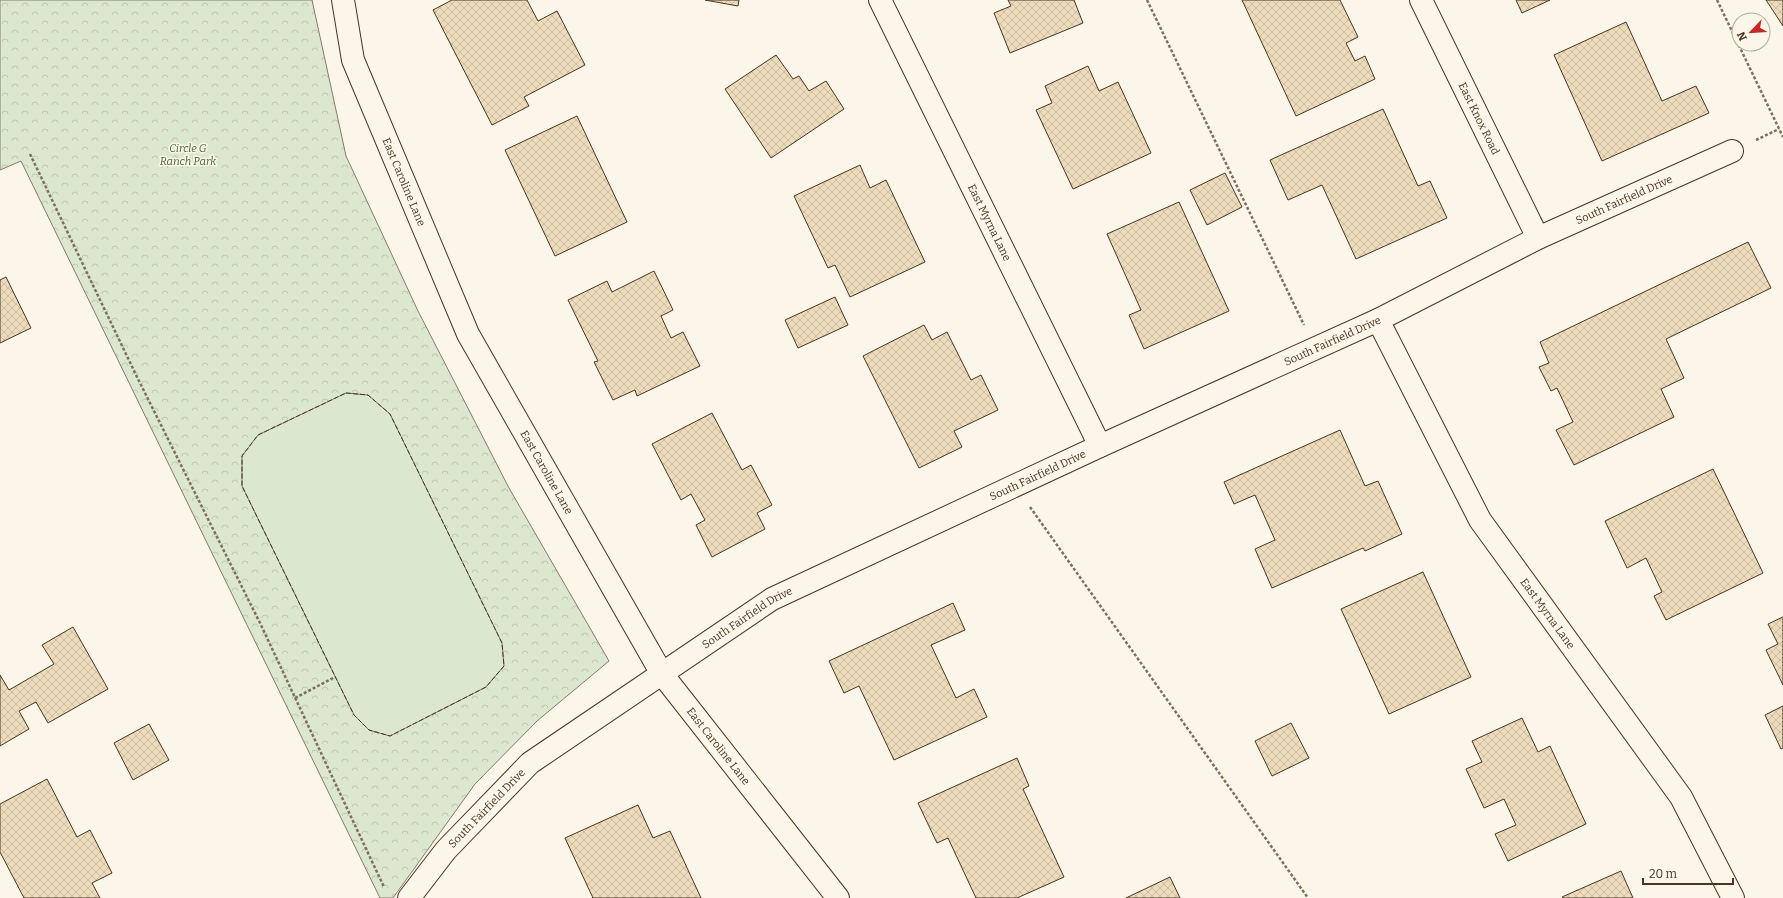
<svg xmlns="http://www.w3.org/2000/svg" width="1783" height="898" viewBox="0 0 1783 898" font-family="Bitter,serif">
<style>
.park{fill:url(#park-crowns);stroke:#887966}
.pitch{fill:#dce7d0;stroke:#887966}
.building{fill:url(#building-cross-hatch);stroke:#4a3520}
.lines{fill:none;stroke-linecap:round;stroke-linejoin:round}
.minor-casing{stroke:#4a3520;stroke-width:24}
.path{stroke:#7f6f5c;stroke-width:2.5;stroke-dasharray:3 2;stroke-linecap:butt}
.minor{stroke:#fbf6e9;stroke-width:22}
.fence{stroke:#4a3520;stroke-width:1;stroke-dasharray:5 2;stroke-linecap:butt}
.labels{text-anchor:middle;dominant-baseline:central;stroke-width:3;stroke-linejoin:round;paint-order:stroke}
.street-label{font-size:11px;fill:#4a3520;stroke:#fbf6e9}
.park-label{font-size:11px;font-style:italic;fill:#436837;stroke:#fbf6e9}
</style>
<defs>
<pattern id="park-crowns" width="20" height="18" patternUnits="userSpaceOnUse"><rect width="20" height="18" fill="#dce7d0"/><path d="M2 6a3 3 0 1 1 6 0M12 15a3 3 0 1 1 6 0" fill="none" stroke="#bec7b2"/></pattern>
<pattern id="building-cross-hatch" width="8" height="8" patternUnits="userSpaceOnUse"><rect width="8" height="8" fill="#ecdcbc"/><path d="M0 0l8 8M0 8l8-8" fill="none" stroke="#ccbda1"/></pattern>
</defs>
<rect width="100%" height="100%" fill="#fbf6e9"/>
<!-- park -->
<path class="park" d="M0,0H312L346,156L418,311L509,488L609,661L537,721L475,784L393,898H380L21,161L0,170Z"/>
<!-- pitch -->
<path class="pitch" d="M346,393L368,395L390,414L502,643L504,666L486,687L390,736L369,730L354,715L242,486V456L258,435Z"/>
<!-- building -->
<path class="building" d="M452,0H527L538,21L557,11L585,65L524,97L529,106L492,125L433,10Z
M705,0H739L738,6Z
M1008,0H1074L1083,23L1010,53L994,13L1011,6Z
M1242,0H1340L1358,37L1346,43L1355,61L1365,56L1375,79L1296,116Z
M1516,0H1550L1522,13Z
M1766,0H1783V26Z
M1626,22L1662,101L1696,86L1709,113L1602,161L1554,55Z
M776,55L793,79L799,76L809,91L826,81L844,109L771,158L725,89Z
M1088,66L1099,91L1118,82L1151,153L1073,189L1036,110L1052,103L1045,86Z
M1383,109L1418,186L1430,181L1447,218L1356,259L1322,185L1288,200L1270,160Z
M577,116L627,222L555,256L505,150Z
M860,165L870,188L886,180L925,262L850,297L835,265L828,268L794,196Z
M1225,173L1242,207L1207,225L1190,190Z
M1179,202L1229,311L1144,349L1129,315L1141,310L1107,234Z
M1748,242L1771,288L1666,339L1684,378L1661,389L1674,417L1574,465L1556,430L1573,422L1557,388L1551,391L1539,367L1549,363L1540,342Z
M654,271L673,310L661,316L671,338L683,332L700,366L637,396L635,390L613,400L594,362L598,361L568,300L607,281L612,292Z
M6,277L31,328L0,343V280Z
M835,297L848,325L798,348L785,320Z
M924,325L932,340L947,332L971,380L981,375L998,410L954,431L962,447L919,468L863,356Z
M712,413L742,470L751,465L772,505L757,513L765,529L712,557L696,525L705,520L691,494L681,500L652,444Z
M1340,430L1365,486L1378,481L1402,534L1365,551L1363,548L1272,588L1255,549L1275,540L1255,495L1234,504L1224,482Z
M1713,469L1763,573L1666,620L1654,596L1662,592L1646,558L1627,568L1605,521Z
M1423,572L1471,677L1389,714L1341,609Z
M953,603L965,630L931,645L956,698L974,689L987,717L894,760L859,686L844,693L829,661Z
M1783,617V685L1766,650L1778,644L1768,624Z
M73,627L108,689L48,723L36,702L19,711L29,729L0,746V675L9,690L54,664L42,645Z
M1783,706V748L1781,749L1765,715Z
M1522,718L1538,752L1550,746L1586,824L1508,861L1495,834L1516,825L1504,799L1484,808L1466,769L1482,762L1472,741Z
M1291,723L1309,758L1272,776L1255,741Z
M149,724L169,760L133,780L114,743Z
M1017,758L1029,786L1023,789L1064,877L1017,898H976L948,838L937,843L918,803Z
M47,779L77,837L90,830L112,873L92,883L100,898H24L0,852V804Z
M638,805L653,838L670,831L701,898H593L565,838Z
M1621,871L1633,898H1563L1562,897Z
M1170,877L1180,898H1126Z"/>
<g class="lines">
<!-- minor casing -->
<g class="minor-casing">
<g id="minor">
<path id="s1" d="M343,0L353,60L468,334L662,674L838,898"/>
<path id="s2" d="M880,0L1100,446"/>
<path id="s3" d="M1421,0L1538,238"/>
<path id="s4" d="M1378,320L1480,520L1681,797L1733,898"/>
<path id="s5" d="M409,898L446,850L530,763L772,599L1100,446L1378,320L1538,238L1732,151"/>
</g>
</g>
<!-- path -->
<path class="path" d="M1147,0L1304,325
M1717,0L1783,137
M1756,140L1779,129
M30,154L137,377L260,623L384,887
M1030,507L1308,898
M295,698L335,677"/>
<!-- minor -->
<use href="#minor" class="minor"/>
<!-- fence -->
<path class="fence" d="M346,393L368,395L390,414L502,643L504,666L486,687L390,736L369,730L354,715L242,486V456L258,435Z"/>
</g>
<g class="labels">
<!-- street labels -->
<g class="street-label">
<text stroke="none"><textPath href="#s3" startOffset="132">East Knox Road</textPath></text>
<text stroke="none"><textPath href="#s1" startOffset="193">East Caroline Lane</textPath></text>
<text stroke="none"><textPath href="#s5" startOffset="1415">South Fairfield Drive</textPath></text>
<text stroke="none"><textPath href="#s2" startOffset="248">East Myrna Lane</textPath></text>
<text stroke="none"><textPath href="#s5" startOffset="1091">South Fairfield Drive</textPath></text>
<text stroke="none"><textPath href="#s1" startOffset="517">East Caroline Lane</textPath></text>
<text stroke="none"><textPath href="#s5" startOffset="767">South Fairfield Drive</textPath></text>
<text stroke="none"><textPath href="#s4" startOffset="340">East Myrna Lane</textPath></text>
<text stroke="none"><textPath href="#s5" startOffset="443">South Fairfield Drive</textPath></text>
<text stroke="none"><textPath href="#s1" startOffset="841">East Caroline Lane</textPath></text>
<text stroke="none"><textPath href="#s5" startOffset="119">South Fairfield Drive</textPath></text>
</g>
<!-- park labels -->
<g class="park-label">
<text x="188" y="148">Circle G<tspan x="188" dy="13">Ranch Park</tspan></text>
</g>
</g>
<!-- north arrow -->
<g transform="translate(1751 32) rotate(245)"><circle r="19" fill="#fbf6e9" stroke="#b4a999"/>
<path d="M0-3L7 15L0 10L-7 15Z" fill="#c62828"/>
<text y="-6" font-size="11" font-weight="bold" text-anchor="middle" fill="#4a3520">N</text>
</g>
<!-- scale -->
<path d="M1643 878v6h90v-6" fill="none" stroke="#4a3520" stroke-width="2"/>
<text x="1649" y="878" font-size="12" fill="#4a3520" stroke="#fbf6e9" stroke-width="3" paint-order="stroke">20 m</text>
</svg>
